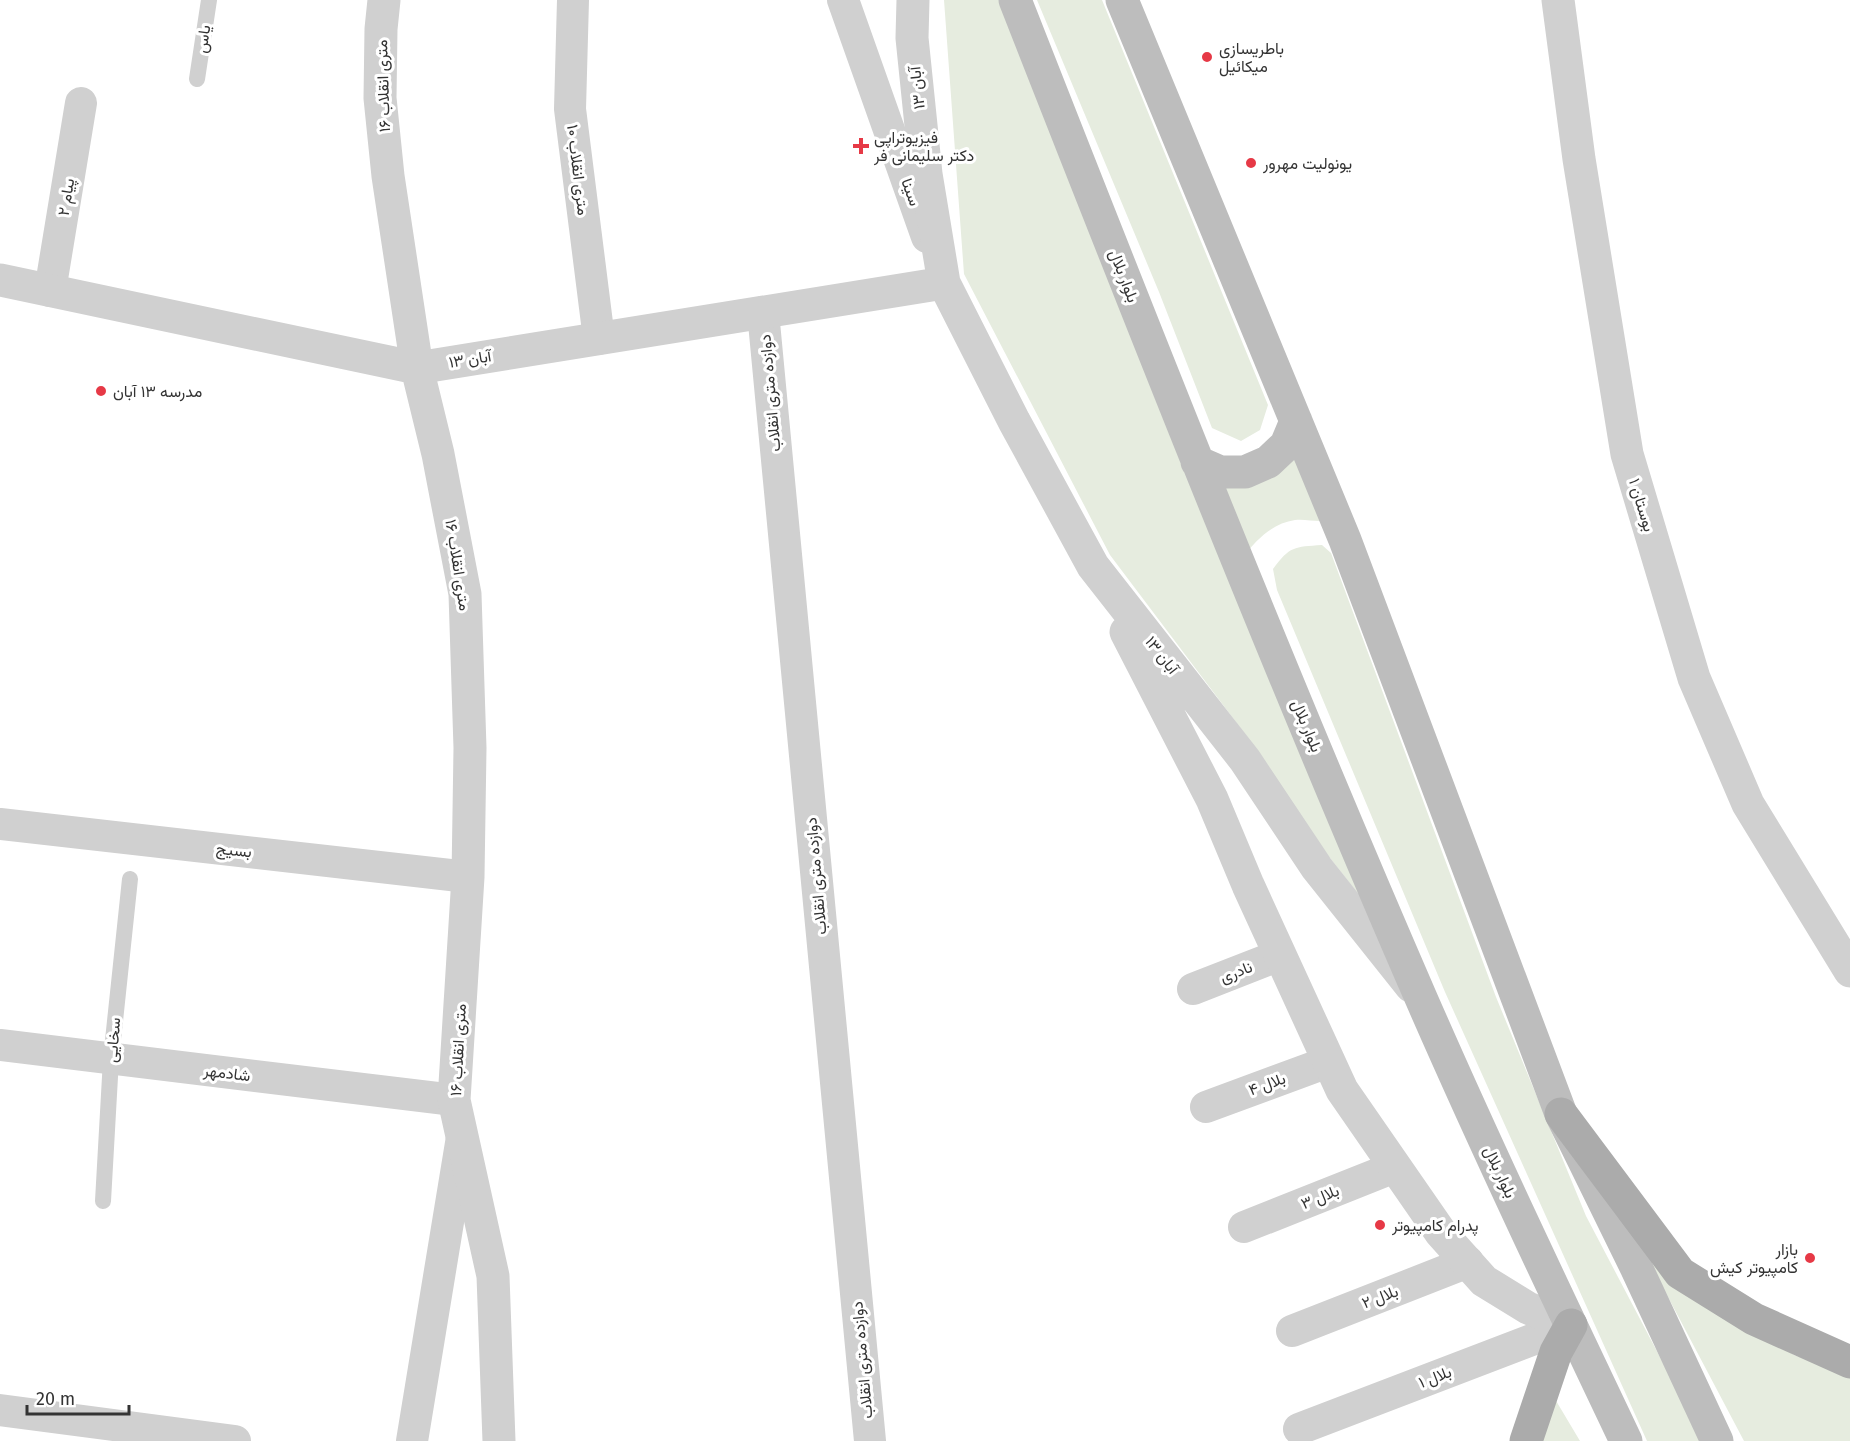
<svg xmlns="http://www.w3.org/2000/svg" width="1850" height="1441" viewBox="0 0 1850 1441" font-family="'Fira Sans',Vazirmatn,sans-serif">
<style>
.green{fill:#e6ecdf}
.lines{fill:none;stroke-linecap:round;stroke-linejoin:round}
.service{stroke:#d0d0d0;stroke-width:16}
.minor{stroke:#d0d0d0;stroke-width:32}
.tertiary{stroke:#d0d0d0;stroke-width:33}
.secondary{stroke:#bdbdbd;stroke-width:33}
.primary{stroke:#ababab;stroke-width:33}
.poi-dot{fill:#e63946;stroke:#fff;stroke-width:2}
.labels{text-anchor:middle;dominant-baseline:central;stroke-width:6;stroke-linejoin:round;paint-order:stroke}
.street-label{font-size:16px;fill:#333;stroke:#fff}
.poi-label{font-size:16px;fill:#333;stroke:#fff;text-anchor:start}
</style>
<rect width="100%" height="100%" fill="#fff"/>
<!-- green -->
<path class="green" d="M944,0H999L1364,901L1318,843L1257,750L1110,555L964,274Z
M1037,0H1102L1268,405L1260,430L1241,441L1212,428L1159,292Z
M1294,442L1320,521C1312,521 1303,519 1295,520C1273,523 1256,540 1244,556L1216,482Z
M1322,545L1331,553L1496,997L1586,1216L1704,1441H1647L1445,992L1277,590L1273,569C1290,546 1294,547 1322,545Z
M1649,1261L1678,1286L1794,1355L1850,1375V1441H1744Z
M1552,1394L1580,1441H1539Z"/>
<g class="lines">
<!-- service -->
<path class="service" d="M197,79L209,0
M103,1201L111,1059L130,879"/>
<!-- minor -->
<path class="minor" d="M573,0L570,109L599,339
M843,0L927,237
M50,291L81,103
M763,312L870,1441
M0,824L468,877
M1193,989L1280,955
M0,1045L454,1100
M1206,1107L1328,1062
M1244,1227L1395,1167
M1292,1331L1468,1262
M0,1410L235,1441
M1299,1429L1571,1325
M412,1441L462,1137"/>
<!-- tertiary -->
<path class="tertiary" d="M384,0L381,29L380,98L388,176L417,368L438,454L465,594L470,748L468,877L454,1100L493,1276L499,1441
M913,0L912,38L926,174L944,283L1014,421L1093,566L1245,760L1317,868L1411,986
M1558,0L1579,159L1627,454L1694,678L1748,804L1850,971
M0,280L417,368L944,283
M1126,632L1212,799L1248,885L1342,1090L1441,1233L1484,1281L1528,1308L1571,1325"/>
<!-- secondary -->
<path class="secondary" d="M1015,0C1146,334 1278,669 1421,998C1486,1147 1556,1294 1626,1441
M1122,0L1345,540L1561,1114L1636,1267L1717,1441
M1197,462L1220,472H1245L1268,462L1286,445L1296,421"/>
<!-- primary -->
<path class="primary" d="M1561,1114L1680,1273L1754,1319L1850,1362
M1526,1441L1556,1352L1571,1325"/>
</g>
<!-- markers -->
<g class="poi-dot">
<circle cx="1207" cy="57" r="6"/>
<path d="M858 137h6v6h6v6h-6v6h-6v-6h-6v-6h6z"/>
<circle cx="1251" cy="163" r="6"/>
<circle cx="101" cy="391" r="6"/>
<circle cx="1380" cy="1225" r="6"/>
<circle cx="1810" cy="1258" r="6"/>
</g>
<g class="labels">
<!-- street labels -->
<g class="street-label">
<text transform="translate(203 39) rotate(-82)">یاس</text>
<text transform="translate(383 86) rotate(-92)">۱۶ متری انقلاب</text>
<text transform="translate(917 88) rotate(-96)">۱۳ آبان</text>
<text transform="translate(578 170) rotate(83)">۱۰ متری انقلاب</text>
<text transform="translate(911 192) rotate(70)">سینا</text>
<text transform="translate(66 197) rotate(-81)">پیام ۲</text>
<text transform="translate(1124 276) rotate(69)">بلوار بلال</text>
<text transform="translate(470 359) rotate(-9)">۱۳ آبان</text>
<text transform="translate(770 393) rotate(-95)">دوازده متری انقلاب</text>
<text transform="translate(1642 505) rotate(73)">بوستان ۱</text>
<text transform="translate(458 565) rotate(81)">۱۶ متری انقلاب</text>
<text transform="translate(1162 655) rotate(52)">۱۳ آبان</text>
<text transform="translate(1307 726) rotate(67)">بلوار بلال</text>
<text transform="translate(234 850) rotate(6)">بسیج</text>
<text transform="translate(816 876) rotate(-95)">دوازده متری انقلاب</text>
<text transform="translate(1236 972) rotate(-21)">نادری</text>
<text transform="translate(113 1040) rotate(-85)">سخایی</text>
<text transform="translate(458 1050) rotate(-87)">۱۶ متری انقلاب</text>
<text transform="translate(227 1073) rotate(7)">شادمهر</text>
<text transform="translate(1267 1084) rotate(-20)">بلال ۴</text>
<text transform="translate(1500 1172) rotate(65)">بلوار بلال</text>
<text transform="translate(1320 1197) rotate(-22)">بلال ۳</text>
<text transform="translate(1380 1297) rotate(-21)">بلال ۲</text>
<text transform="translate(862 1360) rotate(-95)">دوازده متری انقلاب</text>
<text transform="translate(1435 1377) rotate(-21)">بلال ۱</text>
</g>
<!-- poi labels -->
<g class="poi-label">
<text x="1219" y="48">باطریسازی<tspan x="1219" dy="18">میکائیل</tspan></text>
<text x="874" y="137">فیزیوتراپی<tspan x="874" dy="18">دکتر سلیمانی فر</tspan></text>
<text x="1263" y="163">یونولیت مهرور</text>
<text x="113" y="391">مدرسه ۱۳ آبان</text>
<text x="1392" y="1225">پدرام کامپیوتر</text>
<text x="1798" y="1249" text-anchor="end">بازار<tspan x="1798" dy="18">کامپیوتر کیش</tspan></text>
</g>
</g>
<!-- scale -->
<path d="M27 1405v9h102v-9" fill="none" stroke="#333333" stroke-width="3"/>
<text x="36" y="1405" font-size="18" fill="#333333" stroke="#ffffff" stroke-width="4.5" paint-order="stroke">20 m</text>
</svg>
